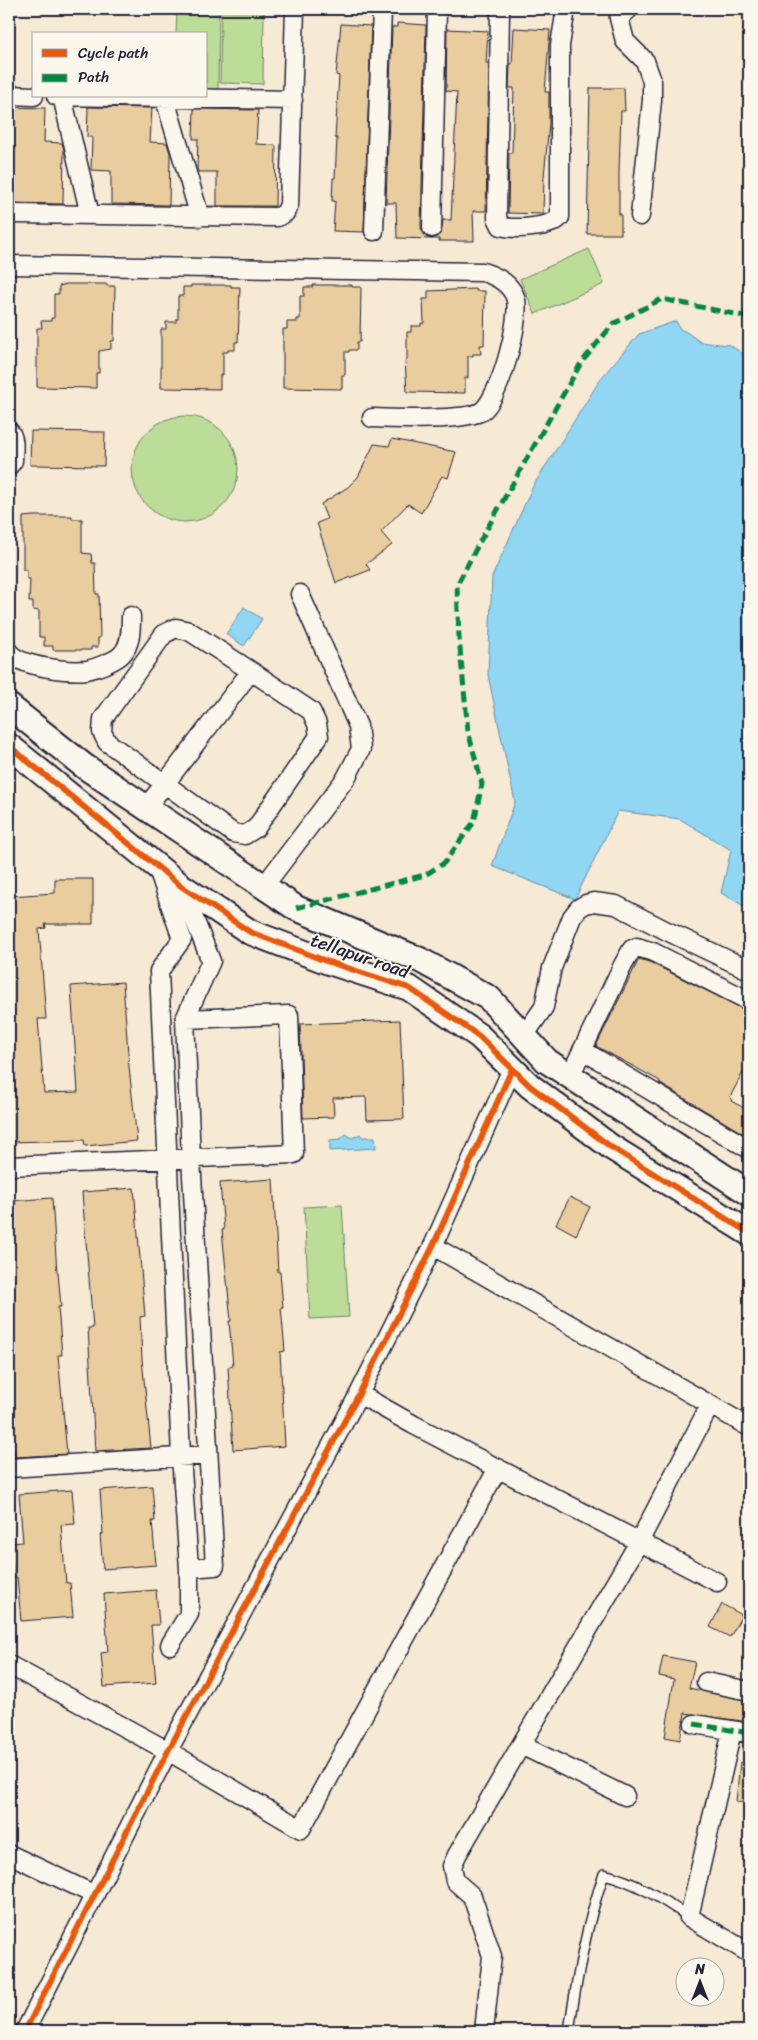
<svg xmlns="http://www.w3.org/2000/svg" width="758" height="2040" viewBox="0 0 758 2040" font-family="Sriracha,sans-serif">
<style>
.green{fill:#bcdd97;stroke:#6f8069}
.water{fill:#91d6f3;stroke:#658ea9}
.building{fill:#eacd9e;stroke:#22223b}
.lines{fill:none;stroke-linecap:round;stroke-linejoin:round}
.lane-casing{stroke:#22223b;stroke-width:12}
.street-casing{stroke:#22223b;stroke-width:21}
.secondary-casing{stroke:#22223b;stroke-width:28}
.lane{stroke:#fbf7ec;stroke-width:9}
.street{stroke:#fbf7ec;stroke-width:18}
.secondary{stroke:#fbf7ec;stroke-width:24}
.quiet{stroke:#00873e;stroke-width:5;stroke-dasharray:10 5;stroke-linecap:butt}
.cycleway-casing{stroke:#fbf7ec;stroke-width:9}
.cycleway{stroke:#e8590c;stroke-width:6}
.labels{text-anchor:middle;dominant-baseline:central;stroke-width:4;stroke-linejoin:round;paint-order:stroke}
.street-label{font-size:18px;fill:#22223b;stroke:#fbf7ec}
</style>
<rect width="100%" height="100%" fill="#f6ead5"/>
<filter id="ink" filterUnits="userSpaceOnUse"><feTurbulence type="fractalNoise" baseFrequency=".02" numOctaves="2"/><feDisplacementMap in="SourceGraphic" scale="10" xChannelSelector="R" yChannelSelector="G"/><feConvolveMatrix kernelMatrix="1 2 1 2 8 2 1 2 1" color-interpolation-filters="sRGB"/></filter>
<g filter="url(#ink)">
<!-- green -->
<path class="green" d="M177,9H219L218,90H206V34H176Z
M221,11L264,12L263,84L220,83Z
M589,249L604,284L535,314L520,279Z
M132 469a53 53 0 1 1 106 0a53 53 0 1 1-106 0Z
M342,1205L349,1317L310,1319L304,1207Z"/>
<!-- water -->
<path class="water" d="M676,321L680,329L688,333L700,342L730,345L749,358V909L721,893L731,850L680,819L618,811L575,899L492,866L515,802L488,675L492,577L533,486L602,377L639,334Z
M244,607L262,619L244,646L226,634Z
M346,1134L352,1138L360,1134L362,1137H375L376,1148L330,1151V1140L340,1139Z"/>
<!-- building -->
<path class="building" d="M397,23L426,25L421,228L426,237L432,239L397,238L396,203H386L392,27H397Z
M341,24L371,26L364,232L333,231L335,201H332L333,178H335L337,138H335L339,76L336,75Z
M514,28L550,30L545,92H549V124L544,177L543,214L508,213L509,153H512L514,88H509L510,64H512Z
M447,29L488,31L486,63H489L486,211H473L474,241H439V239H432L441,233L443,220H451L457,92L446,91Z
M590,88H624L625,111H621L619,172V214H621V234H587Z
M9,107L45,108L44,142L62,143L64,150L63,204L9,203Z
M88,107L152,108L150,142L167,143L170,153L169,205L111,204V171L91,170L92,137H87Z
M194,109L258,110L256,144L275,145L276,147L275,206H217V172H198L197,169L198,139H193Z
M67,284H107V286H115L114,341H111V349L99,351V373H96V388L37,387V328H42L41,321H51V318H54V294H59V286Z
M191,285H231V287H240L238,342H235V350H228V352H223V375H220V389L161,388V329H166V322H176V319H178V296H183V287H191Z
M313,285H352V287H361L360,342H357V350H349V352H345V375H342V389L283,388V329H287V322H297V319H300V296H304V287H313Z
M476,289V291H485L484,345H480L481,354H473V356H468V378H465V393L407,392L405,360H407V332H411V326H421V323H424L423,299H428V291Z
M31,431L105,432L104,466L30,465Z
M392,439L456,452L448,478L442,476L421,513L408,504L381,532L392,545L366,564L370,570L336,583L317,523L327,519L321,504L348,487L358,477L374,444L389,446Z
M33,516H72V519H82V553L91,554L92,563H95L96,594H99L100,638H98V647H91V650H53V646H44V637H39V611L33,610V602H29L30,579H27V570H23V517Z
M55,879H93V924H45L46,928L39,929L46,1019H38L44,1093L78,1092L71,986L123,982L129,1067L137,1141L85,1146L84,1140L9,1142V896L55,893Z
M639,959L649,962L749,1012V1061L730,1097L732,1099L731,1101L746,1109L749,1102V1137L659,1083L660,1081L596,1046Z
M400,1020L404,1119L367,1120L366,1097L333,1098L334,1117L303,1118L300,1024Z
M273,1179L278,1272H280L283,1307H281L285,1351L280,1352L285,1446L233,1450L228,1367L233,1366L229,1321H231L222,1230H224L220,1183Z
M134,1188L145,1316L140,1317L142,1359L151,1448L95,1451L88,1328H93L82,1192Z
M570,1197L590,1207L576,1235L556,1224Z
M52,1198L57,1272H58L61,1307H58L62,1355H58L67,1454L15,1457L9,1400V1383L11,1382L9,1350V1201Z
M152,1486L155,1521H152L156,1565L103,1569L100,1535L103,1534L100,1490Z
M72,1490L75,1524L61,1525L66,1583H70L73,1617L21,1621L17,1577H13L10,1543L23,1542L19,1494Z
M156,1590L159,1625H151L156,1683L104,1687L101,1653L108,1652L104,1594Z
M722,1604L742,1615L730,1637L710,1627Z
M663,1656L695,1662L689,1688L749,1701V1722L685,1713L680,1740L665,1737L674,1679L659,1676Z
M740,1762L749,1763V1803L736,1802Z"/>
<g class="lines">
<!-- lane casing -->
<g class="lane-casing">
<path id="lane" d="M569,2031C577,1978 586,1925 604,1874C636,1882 662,1899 689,1917"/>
</g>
<!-- street casing -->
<g class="street-casing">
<path id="street" d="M500,9L497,218L501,226C513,230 551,228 560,217V45L566,9
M629,9L619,18L625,41L645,61L652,81V100L640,216
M9,95L34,96
M56,96L293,100
M62,96L90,215
M165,99L200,217
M9,214L278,217L285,213L289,205L295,9
M432,228L437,9
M374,231L382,9
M9,265L483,272C496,276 512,284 516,300C520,323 500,397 482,411C468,421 393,419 372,418
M9,431C16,439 13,451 13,461L9,466
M9,652C20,667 69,672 87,670C96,668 116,661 122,654C131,645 131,628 131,616
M146,807L164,785L251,671L311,711L317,724L319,736L256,828L245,835L233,833L107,742L102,732L103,719L164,634L176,628L189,631L251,671
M157,866L182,939L159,971L181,1456L189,1568V1614L170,1645
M181,886L211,961L185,1019L191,1159L215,1566L189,1568
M264,886L346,778L361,749L358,726L300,594
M524,1036L544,1007L552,968L572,917L579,908L586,904L594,902L616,905L667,931L749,970
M582,1050L749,1149
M570,1076L623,965L632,949L637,947L653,952L749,1001
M9,1166L294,1154L289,1015L185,1019
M433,1246L749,1427
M359,1394L414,1425L717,1582
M9,1468L208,1455
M9,1665L168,1751L301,1829L498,1468
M706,1682L749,1691
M694,1724L749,1733
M732,1731L689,1917L749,1953
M521,1745L625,1796
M9,1854L95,1895
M25,2031L168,1751L359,1394L433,1246L512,1069
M484,2031L492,1956L472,1896L455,1881L452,1866L457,1855L639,1542L710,1405"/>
</g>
<!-- secondary casing -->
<g class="secondary-casing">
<path id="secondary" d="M9,706L84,766L296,908L420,960L489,998L547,1061L749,1193
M9,746L181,886L250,932L326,961L409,988L479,1036L530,1086L611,1147L749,1233"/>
</g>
<!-- lane -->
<use href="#lane" class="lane"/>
<!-- street -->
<use href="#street" class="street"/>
<!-- secondary -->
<use href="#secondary" class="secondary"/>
<!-- quiet -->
<path class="quiet" d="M296,908L425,875L444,863L474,822L482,784L468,731L459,638L457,585L479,543L581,363L613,324L662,299L749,317
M694,1724L749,1733"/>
<!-- cycleway casing -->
<g class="cycleway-casing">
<path id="cycleway" d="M9,746L181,886L250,932L326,961L409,988L479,1036L530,1086L611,1147L749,1233
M25,2031L168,1751L359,1394L433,1246L512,1069"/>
</g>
<!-- cycleway -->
<use href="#cycleway" class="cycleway"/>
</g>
</g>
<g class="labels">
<!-- street labels -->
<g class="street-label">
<text transform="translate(360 956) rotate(19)">tellapur road</text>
</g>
</g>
<!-- margin -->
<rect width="758" height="2040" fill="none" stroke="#fbf7ec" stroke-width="30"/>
<rect x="15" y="15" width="728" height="2010" fill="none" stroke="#22223b" stroke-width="2" filter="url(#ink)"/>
<!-- legend -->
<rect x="32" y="32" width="175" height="65" fill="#fbf7ec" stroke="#a4a2a5"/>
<rect x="42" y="49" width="25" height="8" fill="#e8590c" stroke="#a4a2a5"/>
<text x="78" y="58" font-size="15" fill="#22223b">Cycle path</text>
<rect x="42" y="74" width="25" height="8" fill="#00873e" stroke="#a4a2a5"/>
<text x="78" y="82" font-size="15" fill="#22223b">Path</text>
<!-- north arrow -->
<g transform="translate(700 1982)"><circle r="24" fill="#fbf7ec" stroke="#a4a2a5"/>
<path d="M0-4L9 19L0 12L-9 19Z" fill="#22223b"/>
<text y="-8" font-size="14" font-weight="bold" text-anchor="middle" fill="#22223b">N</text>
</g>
</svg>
